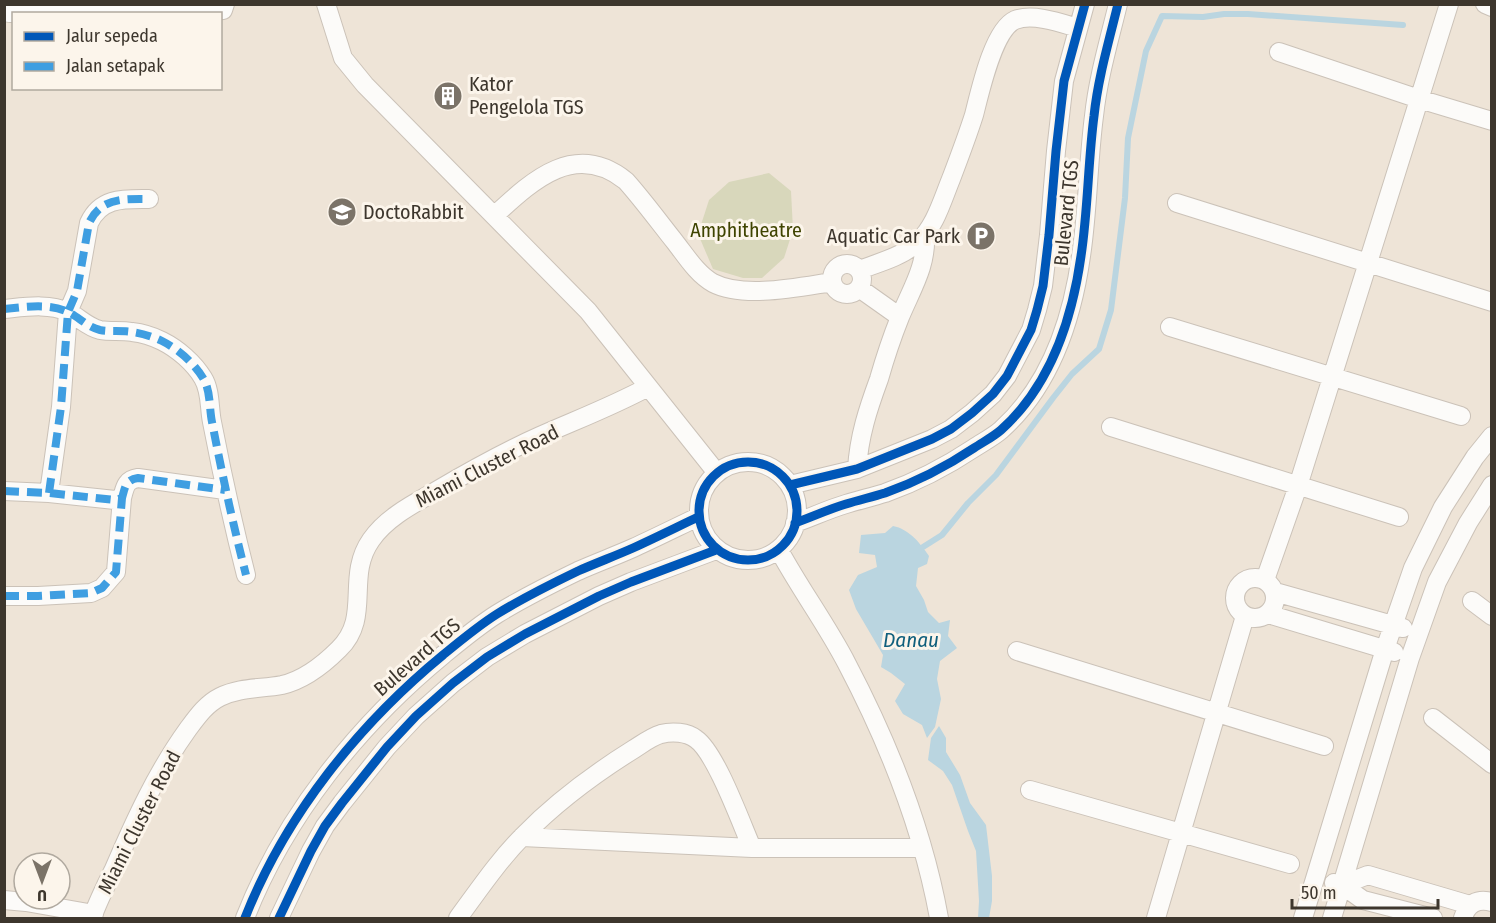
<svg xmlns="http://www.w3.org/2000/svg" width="1496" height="923" viewBox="0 0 1496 923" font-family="'Fira Sans Condensed',sans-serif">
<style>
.green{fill:#d8d7bb}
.water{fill:#bad5e0}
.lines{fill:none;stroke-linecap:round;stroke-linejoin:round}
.stream{stroke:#bad5e0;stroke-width:6}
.minor-casing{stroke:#cbc2b8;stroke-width:20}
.minor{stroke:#fcfbf9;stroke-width:18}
.quiet{stroke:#3f9ee1;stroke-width:8;stroke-dasharray:15 8;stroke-linecap:butt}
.cycleway-casing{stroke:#fcf5eb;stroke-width:13}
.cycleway{stroke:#0057b8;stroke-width:9}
.labels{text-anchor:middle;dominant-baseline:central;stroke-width:6;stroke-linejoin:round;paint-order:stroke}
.poi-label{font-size:20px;fill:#3d362d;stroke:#fcf5eb;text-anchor:start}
.street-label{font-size:20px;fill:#3d362d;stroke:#fcf5eb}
.park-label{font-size:20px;fill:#3f4400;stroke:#fcf5eb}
.water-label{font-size:21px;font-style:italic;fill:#105f7c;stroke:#fcf5eb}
</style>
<rect width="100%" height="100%" fill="#eee4d7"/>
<!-- green -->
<path class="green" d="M769,173L791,191L793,230L784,258L762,278H743L713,269L698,234L709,200L729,182Z"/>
<!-- water -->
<path class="water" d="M893,526C909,529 920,543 929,556L927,564L918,568L916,586L924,600L928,612L939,623L950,620L948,636L957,648L940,661L937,679L941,699L935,727L927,738L922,725L903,714L895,701L905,684L891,673L881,667L883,655L856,609L849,590L858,575L877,567L875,555L859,553L861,535L885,533Z
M939,726L946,738V752L960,775L970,803L986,825L992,876V901L989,918H978L979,901L976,851L968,831L952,785L943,771L928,760L931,738Z"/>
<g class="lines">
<!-- stream -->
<path class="stream" d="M923,547L942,535L968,503L996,475L1053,398L1072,374L1099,349L1111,310L1125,198L1128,138L1146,51L1162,16L1203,17L1224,14H1248L1403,25"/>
<!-- minor casing -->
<g class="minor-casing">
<path id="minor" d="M326,4L343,58L365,85L588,311L717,473
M1485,4L1492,7
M4,12L10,13L213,11L223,10L225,4
M1279,52L1419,99L1492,121
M1177,203L1492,302
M495,215C532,181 575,140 626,181C643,200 659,222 675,242C686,256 697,274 713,283C744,299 799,287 832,282
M832 279a15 15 0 1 1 30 0a15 15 0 1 1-30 0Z
M859,270C878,263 901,257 917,243C935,227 942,201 951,179C959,158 967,137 974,115C980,92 993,30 1015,20C1033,13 1061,23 1078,28
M859,288L900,317
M4,309C25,307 49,303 68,312C79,317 87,327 100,330C110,332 121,330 132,332C141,333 154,337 162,341C178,349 194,363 203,378C211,391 209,408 212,422C222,474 233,524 246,575
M1170,327L1461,416
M1111,427L1399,517
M699 511a49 49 0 1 1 98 0a49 49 0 1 1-98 0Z
M857,469C859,436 868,409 879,379C885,358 892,337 900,317C912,288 927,266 925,234
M790,485L857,469L932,439L951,429L972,413L993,394L1007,376L1031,330L1037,310L1043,286L1049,235L1056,151L1064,81L1085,4
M4,491L49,493L115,500L122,498C125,488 125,480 138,478L225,490
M49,493L61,407L68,312L77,291L89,223C101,197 124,199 149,199
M795,523C812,517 829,509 846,504C859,500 872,497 885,493C916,482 947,466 974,448C983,442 993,437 1001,430C1050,386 1072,320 1081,256C1088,210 1088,162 1094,116C1098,78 1109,41 1118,4
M779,550C800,589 827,625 847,664C889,744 923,830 939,918
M1235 598a20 20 0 1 1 40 0a20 20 0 1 1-40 0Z
M1265,580L1298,486L1449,4
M1275,592L1403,628
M4,596H38L91,593L102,588L116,572L122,498
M1472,601L1492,616
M1268,614L1394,652
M1017,651L1324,746
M1433,718L1492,764
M1030,790L1290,864
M522,837L752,848H922
M1334,883L1342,885L1363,900L1433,918
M1342,885L1368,875L1470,905
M4,900L26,902L94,914
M92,918C98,901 106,885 114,869C135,820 157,772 188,729C197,717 206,704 220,697C240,687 261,689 282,685C304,680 323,665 339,649C372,617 345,577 371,540C386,518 413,504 436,491C470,471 504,452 540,436C576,420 613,406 648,387
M245,918C285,816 358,725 443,655C460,641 478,626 497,614C523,598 551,584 578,571C596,563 615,556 633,548C655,538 677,527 698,517
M279,918L311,851L325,826L342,803L387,747L416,716L453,683L487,657L525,634L599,596L631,582L716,550
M458,918C478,891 498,861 523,836C555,803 594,774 634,749C642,744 651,737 661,734C672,731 687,732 696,739C716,753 741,823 752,848
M1156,918L1245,616
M1303,918L1385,649L1413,568L1443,507L1475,457L1492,436
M1332,918L1410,658L1437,582L1468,523L1492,485
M1463,918C1467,904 1477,898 1492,902"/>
</g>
<!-- minor -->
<use href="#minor" class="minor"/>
<!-- quiet -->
<path class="quiet" d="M4,309C25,307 49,303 68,312C79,317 87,327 100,330C110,332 121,330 132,332C141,333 154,337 162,341C178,349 194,363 203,378C211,391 209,408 212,422C222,474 233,524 246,575
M4,491L49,493L115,500L122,498C125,488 125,480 138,478L225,490
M49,493L61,407L68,312L77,291L89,223C101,197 124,199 149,199
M4,596H38L91,593L102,588L116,572L122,498"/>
<!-- cycleway casing -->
<g class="cycleway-casing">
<path id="cycleway" d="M699 511a49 49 0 1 1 98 0a49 49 0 1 1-98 0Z
M790,485L857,469L932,439L951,429L972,413L993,394L1007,376L1031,330L1037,310L1043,286L1049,235L1056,151L1064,81L1085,4
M795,523C812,517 829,509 846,504C859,500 872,497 885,493C916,482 947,466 974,448C983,442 993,437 1001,430C1050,386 1072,320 1081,256C1088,210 1088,162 1094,116C1098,78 1109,41 1118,4
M245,918C285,816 358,725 443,655C460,641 478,626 497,614C523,598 551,584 578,571C596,563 615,556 633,548C655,538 677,527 698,517
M279,918L311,851L325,826L342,803L387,747L416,716L453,683L487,657L525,634L599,596L631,582L716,550"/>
</g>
<!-- cycleway -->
<use href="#cycleway" class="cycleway"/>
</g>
<!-- icons -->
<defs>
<g id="building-disc" transform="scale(1.5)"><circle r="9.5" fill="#7b7368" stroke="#fcf5eb"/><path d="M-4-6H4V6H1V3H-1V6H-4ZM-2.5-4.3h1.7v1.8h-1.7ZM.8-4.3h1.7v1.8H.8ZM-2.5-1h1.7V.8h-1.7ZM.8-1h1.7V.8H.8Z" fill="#fff"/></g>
<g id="school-disc" transform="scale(1.5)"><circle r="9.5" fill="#7b7368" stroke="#fcf5eb"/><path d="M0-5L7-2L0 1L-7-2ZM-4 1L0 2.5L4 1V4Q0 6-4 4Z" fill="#fff"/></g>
<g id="parking-disc" transform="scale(1.5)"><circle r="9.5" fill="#7b7368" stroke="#fcf5eb"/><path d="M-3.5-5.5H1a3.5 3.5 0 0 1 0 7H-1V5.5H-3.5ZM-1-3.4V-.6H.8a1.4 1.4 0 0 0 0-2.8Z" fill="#fff"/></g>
</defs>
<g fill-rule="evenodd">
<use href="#building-disc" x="448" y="96"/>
<use href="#school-disc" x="342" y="212"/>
<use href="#parking-disc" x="981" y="236"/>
</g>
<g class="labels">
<!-- poi labels -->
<g class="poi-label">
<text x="469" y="84">Kator<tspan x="469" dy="23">Pengelola TGS</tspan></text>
<text x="363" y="212">DoctoRabbit</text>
<text x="960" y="236" text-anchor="end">Aquatic Car Park</text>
</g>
<!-- street labels -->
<g class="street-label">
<text transform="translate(1066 213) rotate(-84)">Bulevard TGS</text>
<text transform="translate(487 466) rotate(-27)">Miami Cluster Road</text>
<text transform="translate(417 657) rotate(-41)">Bulevard TGS</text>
<text transform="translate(139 822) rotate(-63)">Miami Cluster Road</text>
</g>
<!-- park labels -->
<g class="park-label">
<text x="746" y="230">Amphitheatre</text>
</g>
<!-- water labels -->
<g class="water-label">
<text x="911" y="640">Danau</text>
</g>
</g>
<!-- border -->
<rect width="1496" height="923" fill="none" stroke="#3d362d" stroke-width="12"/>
<!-- legend -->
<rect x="12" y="12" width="210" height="78" fill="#fcf5eb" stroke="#b0a99f" stroke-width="1.5"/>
<rect x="24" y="32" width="30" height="9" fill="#0057b8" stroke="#b0a99f" stroke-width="1.5"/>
<text x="66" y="42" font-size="18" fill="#3d362d">Jalur sepeda</text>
<rect x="24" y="62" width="30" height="9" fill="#3f9ee1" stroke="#b0a99f" stroke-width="1.5"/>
<text x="66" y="72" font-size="18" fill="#3d362d">Jalan setapak</text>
<!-- north arrow -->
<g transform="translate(42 881) rotate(180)"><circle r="28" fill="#fcf5eb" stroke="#b0a99f" stroke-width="1.5"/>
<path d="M0-4.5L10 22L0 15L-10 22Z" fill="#7b7368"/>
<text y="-9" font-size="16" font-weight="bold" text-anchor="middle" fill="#3d362d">U</text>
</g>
<!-- scale -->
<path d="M1292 899v9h146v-9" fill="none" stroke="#3d362d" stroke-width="3"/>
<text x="1301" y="899" font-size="18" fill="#3d362d" stroke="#fcf5eb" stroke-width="4.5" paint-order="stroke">50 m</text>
</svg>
